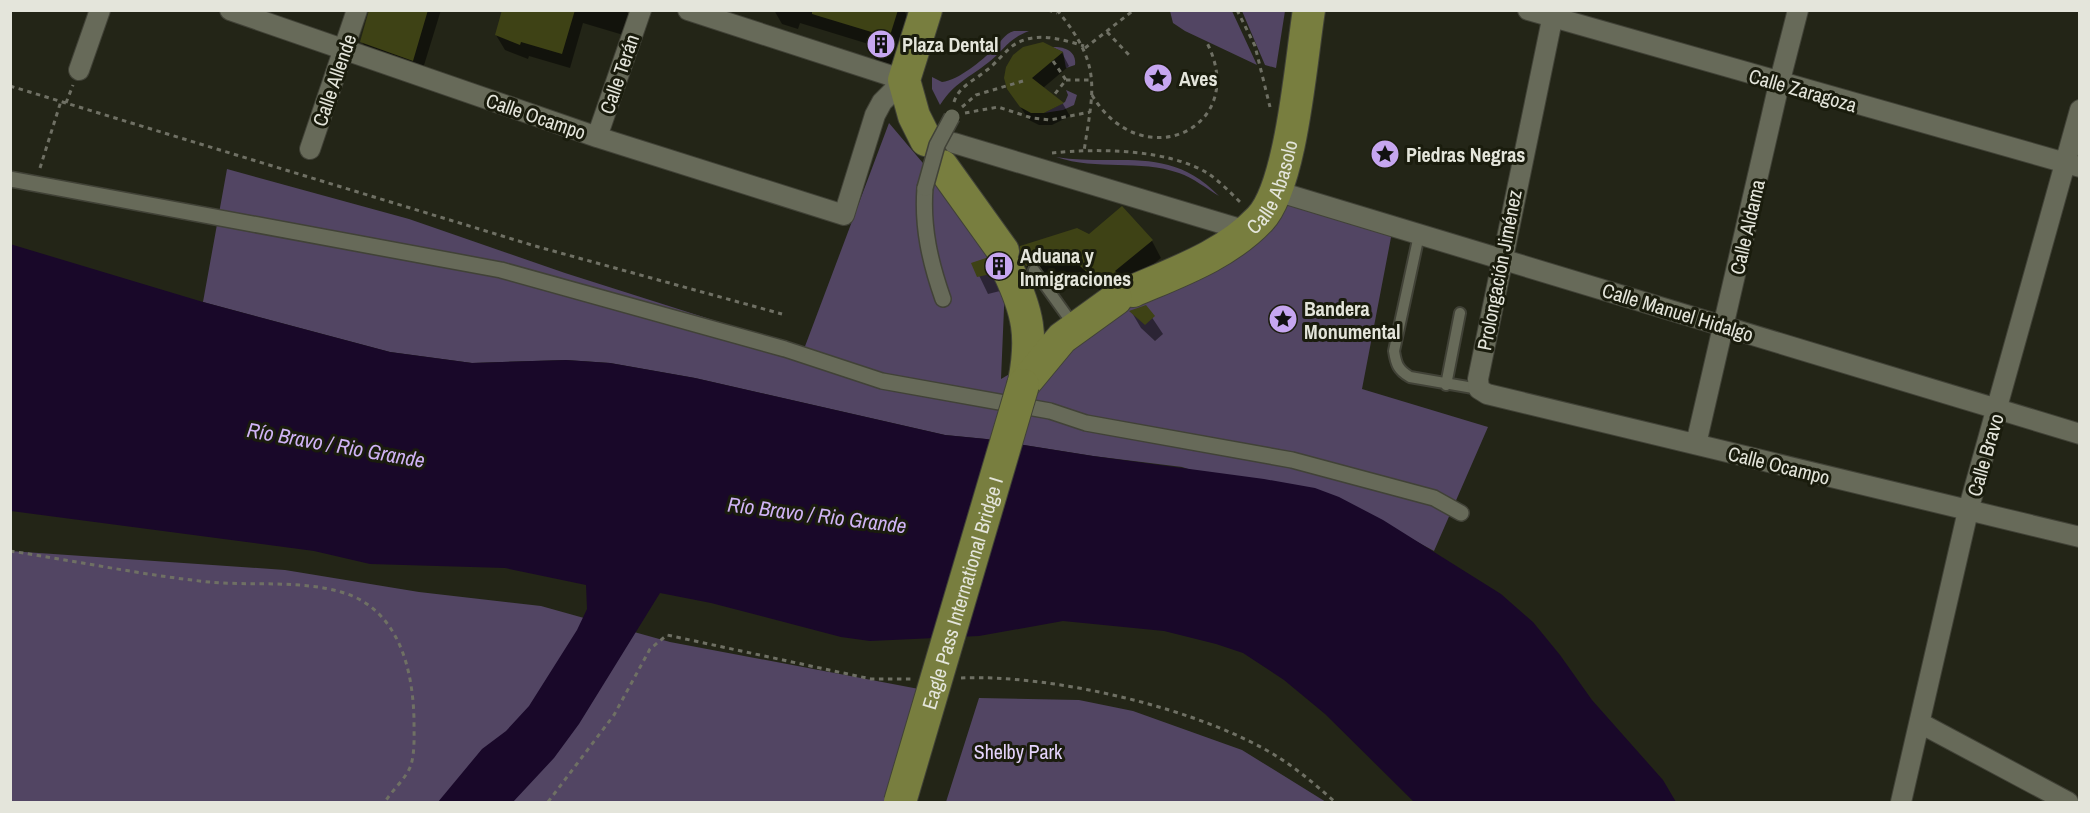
<svg xmlns="http://www.w3.org/2000/svg" width="2090" height="813" viewBox="0 0 2090 813" font-family="'Archivo Narrow',sans-serif">
<style>
.green{fill:#524563}
.water{fill:#190829}
.shadow{fill:#0007}
.building{fill:#3e4215}
.lines{fill:none;stroke-linecap:round;stroke-linejoin:round}
.service-casing{stroke:#414237;stroke-width:14}
.pedestrian-casing{stroke:#414237;stroke-width:18}
.minor-casing{stroke:#414237;stroke-width:22}
.primary-casing{stroke:#414237;stroke-width:34}
.path{stroke:#6f7064;stroke-width:3;stroke-dasharray:4.5 4.5;stroke-linecap:butt}
.service{stroke:#676a59;stroke-width:10}
.pedestrian{stroke:#676a59;stroke-width:15}
.minor{stroke:#676a59;stroke-width:20}
.primary{stroke:#787e3f;stroke-width:32}
.pedestrian-bridge-casing{stroke:#414237;stroke-width:18;stroke-linecap:butt}
.primary-bridge-casing{stroke:#414237;stroke-width:34;stroke-linecap:butt}
.pedestrian-bridge{stroke:#676a59;stroke-width:15}
.primary-bridge{stroke:#787e3f;stroke-width:32}
.labels{text-anchor:middle;dominant-baseline:central;stroke-width:6;stroke-linejoin:round;paint-order:stroke}
.poi-label{font-size:20px;font-weight:bold;fill:#e4e5db;stroke:#1a1c0d;text-anchor:start}
.street-label{font-size:20px;fill:#e4e5db;stroke:#1a1c0d}
.park-label{font-size:20px;fill:#e5d4fc;stroke:#1a1c0d}
.water-label{font-size:21px;font-style:italic;fill:#d0b3f5;stroke:#1a1c0d}
</style>
<rect width="100%" height="100%" fill="#232517"/>
<!-- green -->
<path class="green" d="M1170,11H1232L1257,65L1185,31L1173,23Z
M1242,11H1285L1276,68L1265,65Z
M1014,31H1029C1008,39 1005,49 989,62C969,78 955,82 940,105L932,89V77L942,82C959,80 981,61 994,49C1001,42 1004,34 1014,31Z
M1052,47C1064,46 1077,51 1075,65L1066,68L1063,52Z
M1066,90L1077,95L1074,105L1063,110L1044,113L1065,102L1068,95Z
M889,123L1006,261L1001,379L1244,237L1274,191L1393,227L1362,389L1488,427L1434,551L1412,539L1182,467L1093,456L986,439L945,435L695,378L610,363L566,360L472,363L390,352L203,302L227,169L409,219L565,273L804,349Z
M1056,157C1118,167 1169,144 1219,196C1206,188 1193,178 1179,173C1139,159 1098,171 1056,157Z
M10,551L285,570L419,592L541,606L670,642L919,689L886,802H11Z
M979,698L1079,700L1133,711L1242,750L1326,802H946Z"/>
<!-- water -->
<path class="water" d="M10,244L203,302L390,352L472,363L566,360L610,363L695,378L945,435L986,439L1093,456L1264,479L1315,488L1339,497L1383,520L1501,594L1533,622L1560,655L1592,700L1663,780L1676,802H1414L1325,714L1284,680L1243,653L1216,644L1164,631L1063,621L979,636L870,641L841,637L711,603L660,593L579,724L554,758L513,802H438L482,749L506,731L529,706L577,630L587,609L586,585L505,568L370,564L314,551L11,511Z"/>
<!-- shadow -->
<path class="shadow" d="M371,10H441L421,75L371,57L362,42Z
M504,10H626L634,24L630,37L583,23L570,68L529,56L528,59L505,50L496,35Z
M774,10H904L909,20L892,75L883,72L873,55L875,46L800,23L798,29L782,24Z
M1043,43L1062,53L1069,66L1043,88L1063,104L1070,116L1052,125H1039L1029,120L1008,88Z
M1122,208L1152,241L1161,258L1125,287L1113,303L1080,272L1039,282L1031,274L1021,256L1089,236Z
M973,263L990,265L1000,283V291L988,294Z
M1145,307L1163,334L1155,341L1141,328L1131,311Z"/>
<!-- building -->
<path class="building" d="M369,10H428L413,61L360,42Z
M502,10H575L562,54L521,42L520,45L495,35Z
M812,10H898L883,58L871,55L878,34L812,14Z
M1043,42L1063,52L1032,78L1064,103L1044,113H1031L1020,107L1007,89L1004,78L1006,67L1013,55L1023,47Z
M1122,206L1153,240L1115,271L1122,278L1118,282L1103,287L1069,256L1026,266L1020,257V246L1077,228L1089,234Z
M986,258L992,264L991,274L977,277L971,263Z
M1146,305L1155,316L1145,325L1129,311Z"/>
<g class="lines">
<!-- service casing -->
<g class="service-casing">
<path id="service" d="M1419,235L1394,351C1396,364 1398,370 1410,377L1479,389
M1034,270L1075,327
M1446,385L1460,313"/>
</g>
<!-- pedestrian casing -->
<g class="pedestrian-casing">
<path id="pedestrian" d="M10,179L501,270L785,349L882,381L1050,411L1086,423L1292,460L1434,498L1461,513
M925,188C922,227 930,262 943,299"/>
</g>
<!-- minor casing -->
<g class="minor-casing">
<path id="minor" d="M230,10L597,137L844,215L875,115L882,102L904,80L688,10
M1528,10L2080,167
M1554,10L1478,379L1479,389L1487,394L2080,537
M79,70L100,10
M597,137L641,10
M954,143L1247,231
M310,149L357,10
M1276,191L2080,434
M1696,444L1779,84L1798,10
M1920,723L2068,802
M1901,802L1968,511L2080,110"/>
</g>
<!-- primary casing -->
<g class="primary-casing">
<g id="primary">
<path d="M926,140L914,116L904,80L926,10"/>
<path d="M942,166L1003,251"/>
<path d="M1008,270C1028,312 1033,336 1024,382"/>
<path id="s1" d="M1133,291C1177,272 1226,255 1260,219C1292,185 1301,59 1309,10"/>
<path d="M1023,385L1062,338L1116,299"/>
</g>
</g>
<!-- path -->
<path class="path" d="M1048,10L1057,13
M1057,10C1102,65 1094,86 1084,151
M1237,10L1255,46L1270,107
M1107,32L1129,55
M1085,48L1134,10
M1053,61L1066,80L1054,95
M1066,80H1092
M10,86L535,246L782,314
M1092,95C1142,179 1252,127 1206,41
M954,102C959,86 975,80 987,70C996,63 1003,54 1011,47C1033,30 1061,39 1084,46
M66,103L73,85
M962,107L976,95L1023,81
M965,113L998,107L1032,118L1050,120L1090,112
M1052,153C1098,148 1169,149 1209,174C1220,182 1230,192 1240,202
M40,168L61,101
M10,551C76,561 142,575 209,582C251,586 301,580 341,592C398,608 413,668 414,720C414,735 415,751 411,765C406,779 392,790 385,802
M961,678C1053,674 1204,709 1281,759C1301,772 1318,787 1335,802
M548,802L614,715L650,649L667,635L871,679H912"/>
<!-- service -->
<use href="#service" class="service"/>
<!-- pedestrian -->
<use href="#pedestrian" class="pedestrian"/>
<!-- minor -->
<use href="#minor" class="minor"/>
<!-- primary -->
<use href="#primary" class="primary"/>
<!-- pedestrian-bridge casing -->
<g class="pedestrian-bridge-casing">
<path id="pedestrian-bridge" d="M925,188L937,145L952,117"/>
</g>
<!-- primary-bridge casing -->
<g class="primary-bridge-casing">
<g id="primary-bridge">
<path id="s2" d="M900,802L1023,385"/>
</g>
</g>
<!-- pedestrian-bridge -->
<use href="#pedestrian-bridge" class="pedestrian-bridge"/>
<!-- primary-bridge -->
<use href="#primary-bridge" class="primary-bridge"/>
</g>
<!-- icons -->
<defs>
<g id="building-disc" transform="scale(1.5)"><circle r="9.5" fill="#c6a6f0" stroke="#1a1c0d"/><path d="M-4-6H4V6H1V3H-1V6H-4ZM-2.5-4.3h1.7v1.8h-1.7ZM.8-4.3h1.7v1.8H.8ZM-2.5-1h1.7V.8h-1.7ZM.8-1h1.7V.8H.8Z" fill="#111"/></g>
<g id="sight-disc" transform="scale(1.5)"><circle r="9.5" fill="#c6a6f0" stroke="#1a1c0d"/><path d="M0-6L1.8-2.2L6-1.7L2.9 1.2L3.7 5.4L0 3.3L-3.7 5.4L-2.9 1.2L-6-1.7L-1.8-2.2Z" fill="#111"/></g>
</defs>
<g fill-rule="evenodd">
<use href="#building-disc" x="881" y="44"/>
<use href="#sight-disc" x="1158" y="78"/>
<use href="#sight-disc" x="1385" y="154"/>
<use href="#building-disc" x="999" y="266"/>
<use href="#sight-disc" x="1283" y="319"/>
</g>
<g class="labels">
<!-- poi labels -->
<g class="poi-label">
<text x="902" y="44">Plaza Dental</text>
<text x="1179" y="78">Aves</text>
<text x="1406" y="154">Piedras Negras</text>
<text x="1020" y="255">Aduana y<tspan x="1020" dy="23">Inmigraciones</tspan></text>
<text x="1304" y="308">Bandera<tspan x="1304" dy="23">Monumental</tspan></text>
</g>
<!-- street labels -->
<g class="street-label">
<text transform="translate(619 74) rotate(-71)">Calle Terán</text>
<text transform="translate(334 80) rotate(-71)">Calle Allende</text>
<text transform="translate(1803 90) rotate(16)">Calle Zaragoza</text>
<text transform="translate(536 116) rotate(19)">Calle Ocampo</text>
<text stroke="none"><textPath href="#s1" startOffset="182">Calle Abasolo</textPath></text>
<text transform="translate(1747 227) rotate(-77)">Calle Aldama</text>
<text transform="translate(1499 270) rotate(-79)">Prolongación Jiménez</text>
<text transform="translate(1678 312) rotate(17)">Calle Manuel Hidalgo</text>
<text transform="translate(1985 455) rotate(-74)">Calle Bravo</text>
<text transform="translate(1779 465) rotate(14)">Calle Ocampo</text>
<text stroke="none"><textPath href="#s2" startOffset="218">Eagle Pass International Bridge I</textPath></text>
</g>
<!-- park labels -->
<g class="park-label">
<text x="1018" y="751">Shelby Park</text>
</g>
<!-- water labels -->
<g class="water-label">
<text transform="translate(336 445) rotate(10)">Río Bravo / Rio Grande</text>
<text transform="translate(817 515) rotate(7)">Río Bravo / Rio Grande</text>
</g>
</g>
<!-- border -->
<rect width="2090" height="813" fill="none" stroke="#e4e5db" stroke-width="24"/>
</svg>
